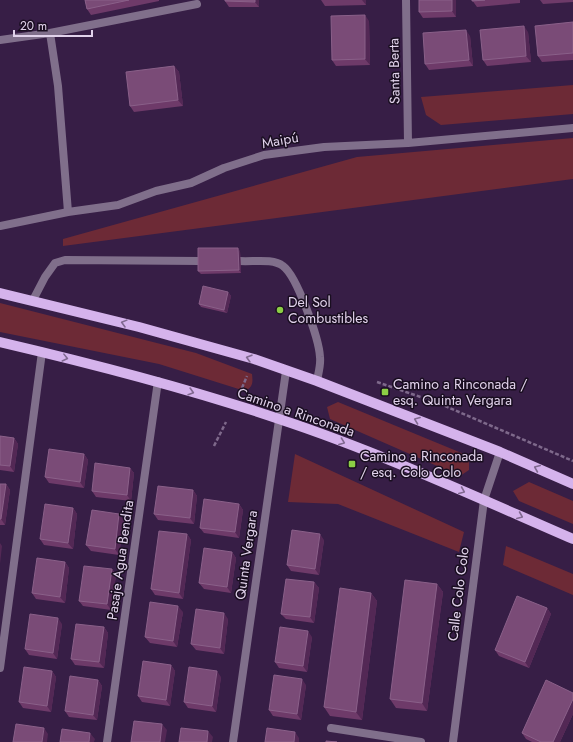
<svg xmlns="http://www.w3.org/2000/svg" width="573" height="742" viewBox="0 0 573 742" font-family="Jost,sans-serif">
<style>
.green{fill:#6d2a36}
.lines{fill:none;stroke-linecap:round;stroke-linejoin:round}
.path{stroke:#7e698b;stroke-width:2.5;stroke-dasharray:4 2;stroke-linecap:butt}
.service{stroke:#806f8b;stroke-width:8}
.minor{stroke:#806f8b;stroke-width:8}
.primary{stroke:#d5b3ec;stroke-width:10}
.wall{fill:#6e3a69}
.shaded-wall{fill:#532855}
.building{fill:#7a4b77;stroke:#8a6089}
.oneway{stroke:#806990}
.poi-dot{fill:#8cce45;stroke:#190e20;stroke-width:1.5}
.labels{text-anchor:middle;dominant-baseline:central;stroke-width:3;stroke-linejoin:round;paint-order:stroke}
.street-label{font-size:14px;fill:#e1d2eb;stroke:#190e20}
.poi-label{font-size:14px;fill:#e1d2eb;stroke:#190e20;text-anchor:start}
</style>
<rect width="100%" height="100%" fill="#371e46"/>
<!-- green -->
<path class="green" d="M573,85V114L441,125L426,115L421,97Z
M573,138V179L63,246V239L357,157Z
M0,303L196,353L252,374C253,383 253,387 245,391L159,364L0,332Z
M338,402L464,454L469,462V470L460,476L330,419L327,407Z
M295,454L464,532L459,552L338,504L288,502Z
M529,482L573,501V524L519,501L513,491Z
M506,546L573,574V595L503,565Z"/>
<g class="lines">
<!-- path -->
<path class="path" d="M377,382L438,403L573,461
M242,388L247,376
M214,446L226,422"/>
<!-- service -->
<path class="service" d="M240,261C253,262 273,258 283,266C297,276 319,339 320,357C321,365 318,374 317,381
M33,300L45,277L55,263L65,260L200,261"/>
<!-- minor -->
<path class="minor" d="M406,0L408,143
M50,33L58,86L68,212
M0,40L50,33L197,4
M0,226L68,212L118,205L156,191L191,183L224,168L264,155L324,147L408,143L573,128
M0,668L42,352
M331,728L421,742
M107,742L158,381
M233,742L286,371
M453,742L484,500L500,452"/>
<!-- primary -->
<path class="primary" d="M0,293L139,327L254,359L317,381L500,452L573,484
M0,342C94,364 188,388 279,419C379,452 476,497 573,539"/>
</g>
<!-- wall -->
<path class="wall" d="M85,0H159V1L91,15L87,9Z
M225,0H259V7H229L225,1Z
M321,0H366V5L325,6Z
M419,0H456V17L423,18L419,12Z
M472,0H520V3L477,7Z
M540,0H573V2L543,4Z
M369,21L370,65L336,66L332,60Z
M573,22V60L542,62L538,56Z
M528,32L531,62L487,66L483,60Z
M470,36L473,66L429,70L425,64Z
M174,66L179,72L183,106L134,112L130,106Z
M240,251L241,273L201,274L198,271Z
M228,292L231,296L227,313L201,307L199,304Z
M0,436L14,438L18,444L14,472L0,470Z
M84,454L88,460L84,488L49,483L45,477Z
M130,468L134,473L131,501L96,497L92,491Z
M0,484H6L10,490L5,525H0Z
M193,490L197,496L194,524L158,520L154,514Z
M239,504L243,510L239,538L204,533L200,528Z
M73,508L77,514L73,549L44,545L40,539Z
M124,520L119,555L91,551L86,545Z
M187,534L191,540L183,599L155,595L151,589Z
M324,540L319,575L291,571L287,565Z
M232,552L236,558L231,593L204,589L199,583Z
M65,562L69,568L65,603L36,599L32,593Z
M112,569L116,575L111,610L83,606L79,601Z
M314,582L319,588L314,623L286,619L281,614Z
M437,584L443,592L427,711L396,708L390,699Z
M371,593L377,601L362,720L330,716L324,707Z
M547,608L551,614L529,668L499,656L495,650Z
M183,612L177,647L150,643L145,637Z
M228,619L224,654L196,650L191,644Z
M62,624L57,659L29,655L25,649Z
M104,627L108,633L104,668L75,665L71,659Z
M312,637L307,672L279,668L275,662Z
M171,665L175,671L170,706L142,702L138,696Z
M52,671L56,677L51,712L23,708L19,702Z
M221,677L216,712L188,708L184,702Z
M98,680L102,686L97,720L69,717L65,711Z
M306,685L301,720L273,716L269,710Z
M573,693V714L560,742H532L526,739L522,733Z"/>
<!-- shaded-wall -->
<path class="shaded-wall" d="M255,0H259V7L255,2Z
M362,0H366V5Z
M452,0H456V17L452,11Z
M365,15L369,21L370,65L365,59Z
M524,26L528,32L531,62L526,56Z
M466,30L470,36L473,66L469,60Z
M174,66L179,72L183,106L178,100Z
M238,248L240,251L241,273L239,270Z
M228,292L231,296L227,313L224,310Z
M14,438L18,444L14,472L10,466Z
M84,454L88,460L84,488L80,482Z
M130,468L134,473L131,501L127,495Z
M6,484L10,490L5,525L1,519Z
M193,490L197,496L194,524L190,518Z
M239,504L243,510L239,538L235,532Z
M73,508L77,514L73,549L68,543Z
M119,514L124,520L119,555L115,549Z
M187,534L191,540L183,599L179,593Z
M320,534L324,540L319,575L315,569Z
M0,543L2,546L0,564Z
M232,552L236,558L231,593L227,587Z
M65,562L69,568L65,603L60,597Z
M112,569L116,575L111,610L107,604Z
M314,582L319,588L314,623L310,617Z
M437,584L443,592L427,711L422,703Z
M371,593L377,601L362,720L356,712Z
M178,606L183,612L177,647L173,641Z
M547,608L551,614L529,668L525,662Z
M224,613L228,619L224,654L220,648Z
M58,618L62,624L57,659L53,653Z
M104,627L108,633L104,668L99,662Z
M308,631L312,637L307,672L303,666Z
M171,665L175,671L170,706L166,700Z
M52,671L56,677L51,712L47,706Z
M217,671L221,677L216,712L212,706Z
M302,679L306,685L301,720L297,714Z
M98,680L102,686L97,720L93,715Z
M573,699V714L560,742H553Z
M162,724L167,730L165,742H160Z
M44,728L48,734L47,742H42Z
M208,731L213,737L212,742H207Z
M295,732L299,738V742H294Z
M90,733L95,739L94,742H89Z"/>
<!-- building -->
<path class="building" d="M85,0H129L87,9Z
M225,0H255V2L225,1Z
M419,0H452V11L419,12Z
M472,0H485L472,1Z
M365,15V59L332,60L331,16Z
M573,22V53L538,56L535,26Z
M524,26L526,56L483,60L480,30Z
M466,30L469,60L425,64L423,33Z
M174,66L178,100L130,106L126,72Z
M198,248H238L239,270L198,271Z
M203,286L228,292L224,310L199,304Z
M0,436L14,438L10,466L0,465Z
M49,449L84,454L80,482L45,477Z
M95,463L130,468L127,495L92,491Z
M0,484H6L1,519H0Z
M158,486L193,490L190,518L154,514Z
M204,499L239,504L235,532L200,528Z
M45,504L73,508L68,543L40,539Z
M92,510L119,514L115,549L86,545Z
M292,530L320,534L315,569L287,565Z
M159,531L187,534L179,593L151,589Z
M204,548L232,552L227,587L199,583Z
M37,558L65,562L60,597L32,593Z
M84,566L112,569L107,604L79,601Z
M286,579L314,582L310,617L281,614Z
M405,580L437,584L422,703L390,699Z
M340,588L371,593L356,712L324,707Z
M517,596L547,608L525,662L495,650Z
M150,602L178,606L173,641L145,637Z
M196,609L224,613L220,648L191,644Z
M30,614L58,618L53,653L25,649Z
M76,624L104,627L99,662L71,659Z
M280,627L308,631L303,666L275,662Z
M143,661L171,665L166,700L138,696Z
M24,667L52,671L47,706L19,702Z
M189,667L217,671L212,706L184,702Z
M274,675L302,679L297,714L269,710Z
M70,676L98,680L93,715L65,711Z
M546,680L573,693V699L553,742H541L522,733Z
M134,721L162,724L160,742H131Z
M16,724L44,728L42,742H13Z
M181,728L208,731L207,742H179Z
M267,728L295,732L294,742H265Z
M62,729L90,733L89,742H60Z
M326,741L337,742H326Z"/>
<!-- one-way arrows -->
<defs><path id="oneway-chevron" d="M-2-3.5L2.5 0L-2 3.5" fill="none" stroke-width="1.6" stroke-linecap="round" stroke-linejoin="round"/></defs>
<g class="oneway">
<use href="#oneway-chevron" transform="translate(124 323) rotate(-165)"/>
<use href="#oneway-chevron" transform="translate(65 358) rotate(14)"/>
<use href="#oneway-chevron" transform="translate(249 358) rotate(-164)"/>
<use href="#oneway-chevron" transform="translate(191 392) rotate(17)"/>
<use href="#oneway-chevron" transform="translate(417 420) rotate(-159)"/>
<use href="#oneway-chevron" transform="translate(342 442) rotate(21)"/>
<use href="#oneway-chevron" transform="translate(537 468) rotate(-157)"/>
<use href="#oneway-chevron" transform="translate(462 491) rotate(23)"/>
<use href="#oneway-chevron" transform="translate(520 516) rotate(23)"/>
</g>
<!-- markers -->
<g class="poi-dot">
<circle cx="280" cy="310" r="4"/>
<rect x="381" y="388" width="8" height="8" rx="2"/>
<rect x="348" y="460" width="8" height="8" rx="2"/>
</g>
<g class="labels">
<!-- street labels -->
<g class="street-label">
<text transform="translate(394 71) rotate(-91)">Santa Berta</text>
<text transform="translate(280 140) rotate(-10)">Maipú</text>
<text transform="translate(296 412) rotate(19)">Camino a Rinconada</text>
<text transform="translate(246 555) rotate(-82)">Quinta Vergara</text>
<text transform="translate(120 560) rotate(-82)">Pasaje Agua Bendita</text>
<text transform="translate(458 594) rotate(-83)">Calle Colo Colo</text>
</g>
<!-- poi labels -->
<g class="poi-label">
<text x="288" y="302">Del Sol<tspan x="288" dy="16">Combustibles</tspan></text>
<text x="393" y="384">Camino a Rinconada /<tspan x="393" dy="16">esq. Quinta Vergara</tspan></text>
<text x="360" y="456">Camino a Rinconada<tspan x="360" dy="16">/ esq. Colo Colo</tspan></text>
</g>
</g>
<!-- scale -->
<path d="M14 30v6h78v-6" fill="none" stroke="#e1d2eb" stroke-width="2"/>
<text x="20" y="30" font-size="12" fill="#e1d2eb" stroke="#190e20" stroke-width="3" paint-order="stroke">20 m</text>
</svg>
